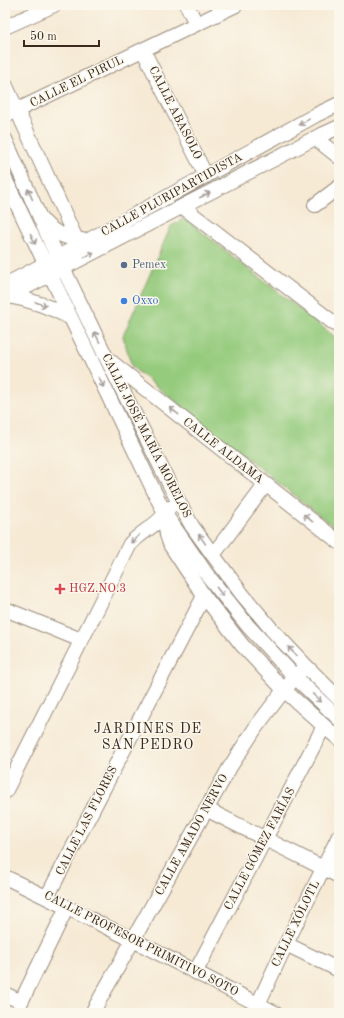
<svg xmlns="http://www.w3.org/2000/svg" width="344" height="1018" viewBox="0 0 344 1018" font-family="'Old Standard TT',serif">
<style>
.green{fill:#95cb7d;stroke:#687a4e}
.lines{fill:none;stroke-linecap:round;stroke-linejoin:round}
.minor-casing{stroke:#988a7a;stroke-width:16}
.minor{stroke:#fff;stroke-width:14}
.oneway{stroke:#a79f9a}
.service-dot{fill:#5c6f8a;stroke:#fbf7ec;stroke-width:1.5}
.shop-dot{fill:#3f7fe0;stroke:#fbf7ec;stroke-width:1.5}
.health-dot{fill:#e0444e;stroke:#fbf7ec;stroke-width:1.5}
.labels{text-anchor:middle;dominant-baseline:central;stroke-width:3;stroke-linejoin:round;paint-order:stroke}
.street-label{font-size:12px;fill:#3b2a1e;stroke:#fbf7ec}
.service-label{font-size:12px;fill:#4e5e75;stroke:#fbf7ec;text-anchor:start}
.shop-label{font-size:12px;fill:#366cbe;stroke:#fbf7ec;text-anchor:start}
.health-label{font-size:12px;fill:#be3a42;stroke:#fbf7ec;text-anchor:start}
.quarter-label{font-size:14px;letter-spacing:1px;fill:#3b2a1e;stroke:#fbf7ec}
</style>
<rect width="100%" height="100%" fill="#fbf7ec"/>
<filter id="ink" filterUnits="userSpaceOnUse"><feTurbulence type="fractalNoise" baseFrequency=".025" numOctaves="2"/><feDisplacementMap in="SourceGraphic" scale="8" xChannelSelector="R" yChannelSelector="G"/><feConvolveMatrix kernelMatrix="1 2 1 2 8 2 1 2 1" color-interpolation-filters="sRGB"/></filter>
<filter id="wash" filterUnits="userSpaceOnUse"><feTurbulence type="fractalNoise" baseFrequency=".012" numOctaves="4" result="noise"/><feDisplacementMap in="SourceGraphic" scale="16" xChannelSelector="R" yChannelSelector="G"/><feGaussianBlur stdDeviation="0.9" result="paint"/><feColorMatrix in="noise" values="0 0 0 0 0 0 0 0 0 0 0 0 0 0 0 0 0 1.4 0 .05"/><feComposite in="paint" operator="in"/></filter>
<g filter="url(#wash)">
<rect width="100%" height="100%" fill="#f6ead5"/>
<!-- green -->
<path class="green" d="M184,218L339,340V531L132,367L123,336L171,226Z"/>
</g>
<g filter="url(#ink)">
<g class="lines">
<!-- minor casing -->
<g class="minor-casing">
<path id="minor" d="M187,5L196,24
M5,27L54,5
M143,50L206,176
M5,84L76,239
M5,116L236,5
M315,138L339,157
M5,139L53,247L107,359L176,497L192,526L213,555L242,594L273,631L306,666L339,699
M5,179L71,318L165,514L205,572L248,626L295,677L339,719
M315,205L339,187
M183,207L339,327
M44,222C54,233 67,239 82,240
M5,285L58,257L316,115L339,104
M9,296C32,300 51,307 71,318
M5,298L315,138L339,127
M110,361L339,542
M165,518L167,535L171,546L204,596L242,645L284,690L324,726L339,739
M213,555L266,484
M5,609L81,640
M5,792L130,544C143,530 159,525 169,508
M206,809L339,876
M5,877L133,940L275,1013
M47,897L204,596
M286,944L339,970
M196,971L324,726
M5,994L21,1002L67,907
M92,1013L230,767L256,727L284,690L301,671
M254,1013L286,944L339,836"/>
</g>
<!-- minor -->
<use href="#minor" class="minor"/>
</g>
<!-- one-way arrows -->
<defs><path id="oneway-shaft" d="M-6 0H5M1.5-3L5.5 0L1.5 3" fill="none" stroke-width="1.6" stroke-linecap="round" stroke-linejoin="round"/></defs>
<g class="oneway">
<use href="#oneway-shaft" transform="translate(304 122) rotate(151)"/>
<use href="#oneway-shaft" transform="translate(30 194) rotate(-114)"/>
<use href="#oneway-shaft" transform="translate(205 195) rotate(-27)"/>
<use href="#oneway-shaft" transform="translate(33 239) rotate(65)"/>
<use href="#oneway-shaft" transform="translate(89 255) rotate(-27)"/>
<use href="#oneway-shaft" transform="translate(41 304) rotate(20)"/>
<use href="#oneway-shaft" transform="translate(97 337) rotate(-116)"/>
<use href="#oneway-shaft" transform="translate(101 382) rotate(64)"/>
<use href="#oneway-shaft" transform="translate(174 411) rotate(-142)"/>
<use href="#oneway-shaft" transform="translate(308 518) rotate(-141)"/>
<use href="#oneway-shaft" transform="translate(135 539) rotate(137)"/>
<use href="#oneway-shaft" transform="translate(202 539) rotate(-125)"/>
<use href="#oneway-shaft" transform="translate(220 592) rotate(52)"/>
<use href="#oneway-shaft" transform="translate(292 651) rotate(-133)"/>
<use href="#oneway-shaft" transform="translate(317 698) rotate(44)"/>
</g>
</g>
<!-- markers -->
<circle class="service-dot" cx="124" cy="265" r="4"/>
<circle class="shop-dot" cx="124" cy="301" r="4"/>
<path class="health-dot" d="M58 583h4v4h4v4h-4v4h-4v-4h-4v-4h4z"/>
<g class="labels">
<!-- street labels -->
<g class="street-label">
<text transform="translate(77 82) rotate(-26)">CALLE EL PIRUL</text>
<text transform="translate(175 113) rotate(63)">CALLE ABASOLO</text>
<text transform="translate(172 195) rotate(-29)">CALLE PLURIPARTIDISTA</text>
<text transform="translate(146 436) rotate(63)">CALLE JOSÉ MARÍA MORELOS</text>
<text transform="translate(223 451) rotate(38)">CALLE ALDAMA</text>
<text transform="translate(87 821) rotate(-63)">CALLE LAS FLORES</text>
<text transform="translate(192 835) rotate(-61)">CALLE AMADO NERVO</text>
<text transform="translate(260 849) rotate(-62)">CALLE GÓMEZ FARÍAS</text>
<text transform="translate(296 924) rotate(-64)">CALLE XÓLOTL</text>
<text transform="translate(141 944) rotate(27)">CALLE PROFESOR PRIMITIVO SOTO</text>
</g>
<!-- service labels -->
<g class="service-label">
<text x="132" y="265">Pemex</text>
</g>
<!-- shop labels -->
<g class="shop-label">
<text x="132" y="301">Oxxo</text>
</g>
<!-- health labels -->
<g class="health-label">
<text x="69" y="589">HGZ.NO.3</text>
</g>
<!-- quarter labels -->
<g class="quarter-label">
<text x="148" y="729">JARDINES DE<tspan x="148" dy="16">SAN PEDRO</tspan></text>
</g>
</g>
<!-- margin -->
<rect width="344" height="1018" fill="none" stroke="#fbf7ec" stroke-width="20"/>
<!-- scale -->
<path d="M24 40v6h75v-6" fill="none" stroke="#3b2a1e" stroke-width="2"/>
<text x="30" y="40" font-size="12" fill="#3b2a1e" stroke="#fbf7ec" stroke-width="3" paint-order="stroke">50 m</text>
</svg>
